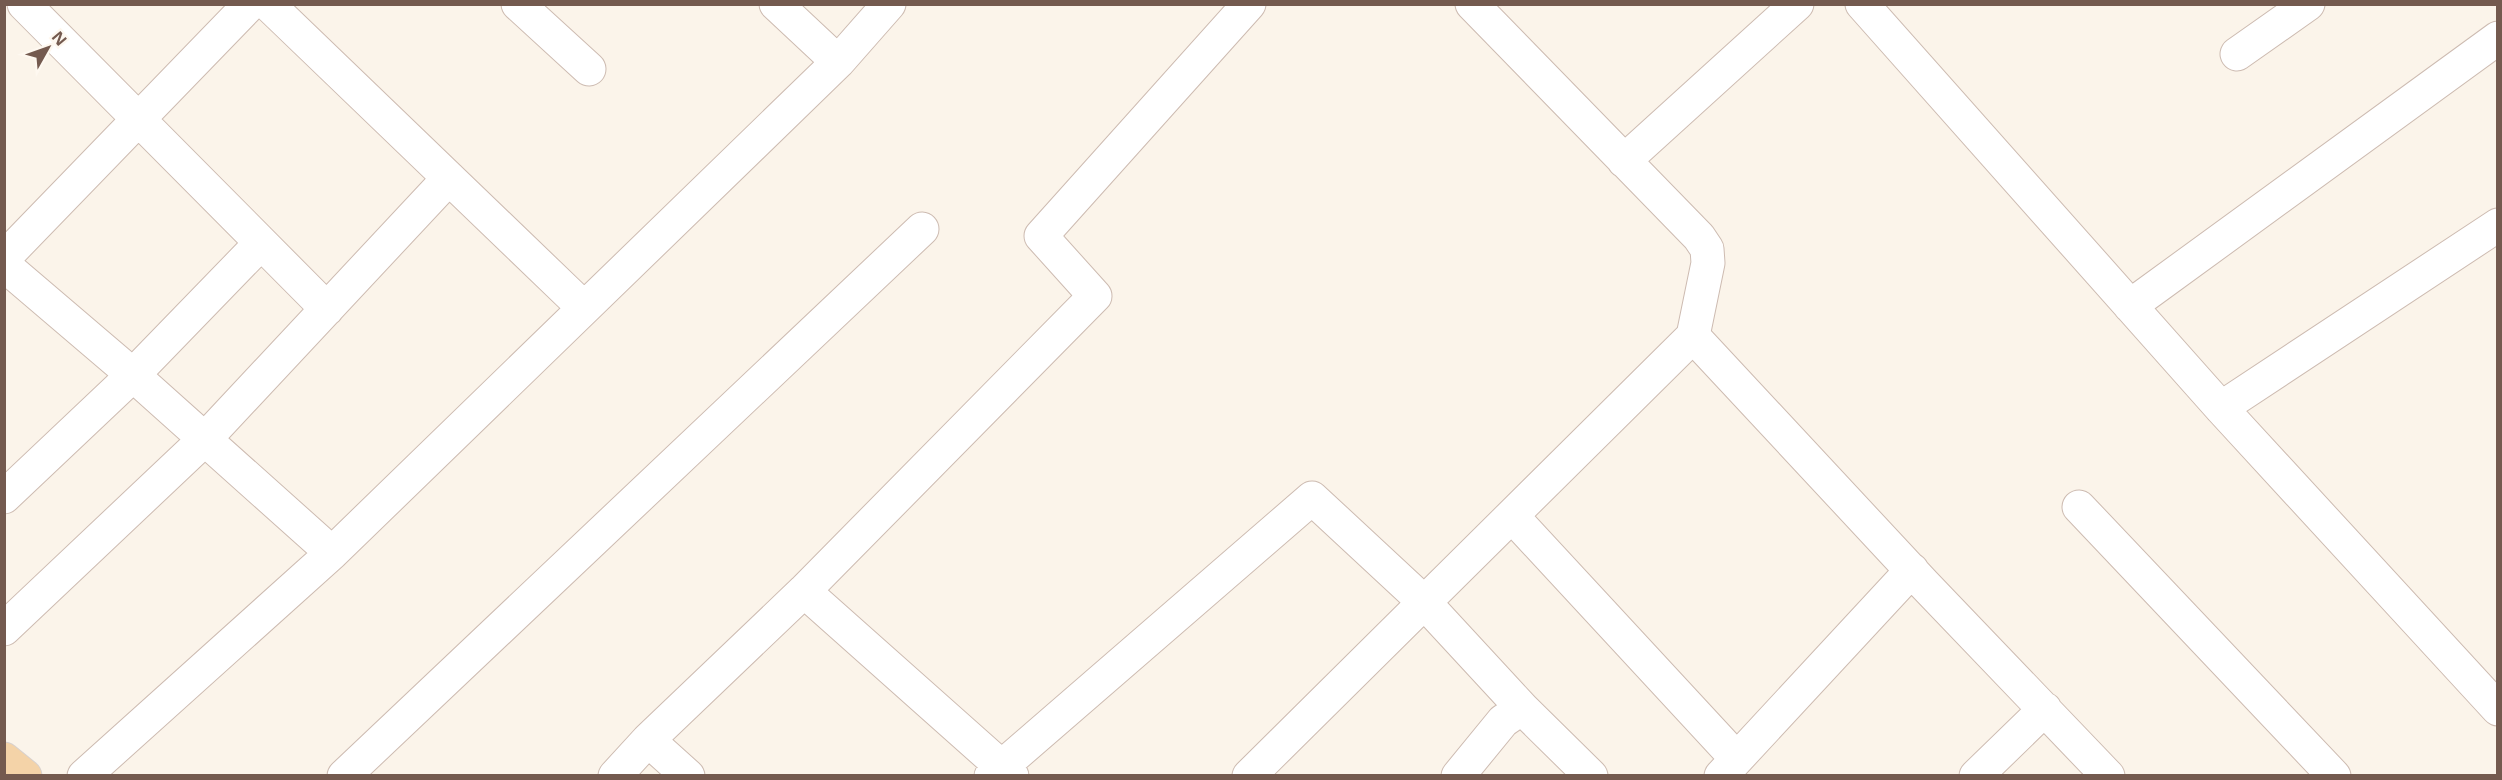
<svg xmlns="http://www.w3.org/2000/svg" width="2502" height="780" viewBox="0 0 2502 780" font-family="'Noto Sans',sans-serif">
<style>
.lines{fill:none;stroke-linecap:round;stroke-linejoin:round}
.street-casing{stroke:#cdbbb1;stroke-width:35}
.primary-casing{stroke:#d8d1ce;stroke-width:35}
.street{stroke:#fff;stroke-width:33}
.primary{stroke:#f4d3a8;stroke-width:33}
</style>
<rect width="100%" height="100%" fill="#fbf4ea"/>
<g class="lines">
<!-- street casing -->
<g class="street-casing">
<path id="street" d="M24,4L327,309
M268,4L584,308
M518,4L589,69
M776,4L838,62
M1472,4L1699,237L1707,249L1708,263L1693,336
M1862,4L2221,408L2498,709
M2237,54L2308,4
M1624,161L1797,4
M4,258L250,4
M4,265L133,375L332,553
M2130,306L2498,38
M2221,408L2498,225
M4,497L133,375L261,243
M2079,507L2334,776
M1512,516L1736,758
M804,591L1012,776
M4,629L205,439L449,178
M648,740L688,776
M84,776L332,553L838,62L889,4
M344,776L922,229
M615,776L648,740L804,591L1095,296L1041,236L1249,4
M991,776L1312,498L1424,602L1522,708L1591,776
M1249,776L1693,336L1924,584L2108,776
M1458,776L1503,721L1522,708
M1721,776L1912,570
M1976,776L2045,709"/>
</g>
<!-- primary casing -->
<g class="primary-casing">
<path id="primary" d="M4,759L25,776"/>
</g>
<!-- street -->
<use href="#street" class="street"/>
<!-- primary -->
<use href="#primary" class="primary"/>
</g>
<!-- border -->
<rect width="2502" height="780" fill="none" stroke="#745a4f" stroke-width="12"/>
<!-- north arrow -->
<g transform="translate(48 48) rotate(50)" stroke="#fef8f0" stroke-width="4.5" paint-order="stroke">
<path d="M0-4.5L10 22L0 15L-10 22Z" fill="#745a4f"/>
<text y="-9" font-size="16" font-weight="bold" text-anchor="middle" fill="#745a4f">N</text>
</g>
</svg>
